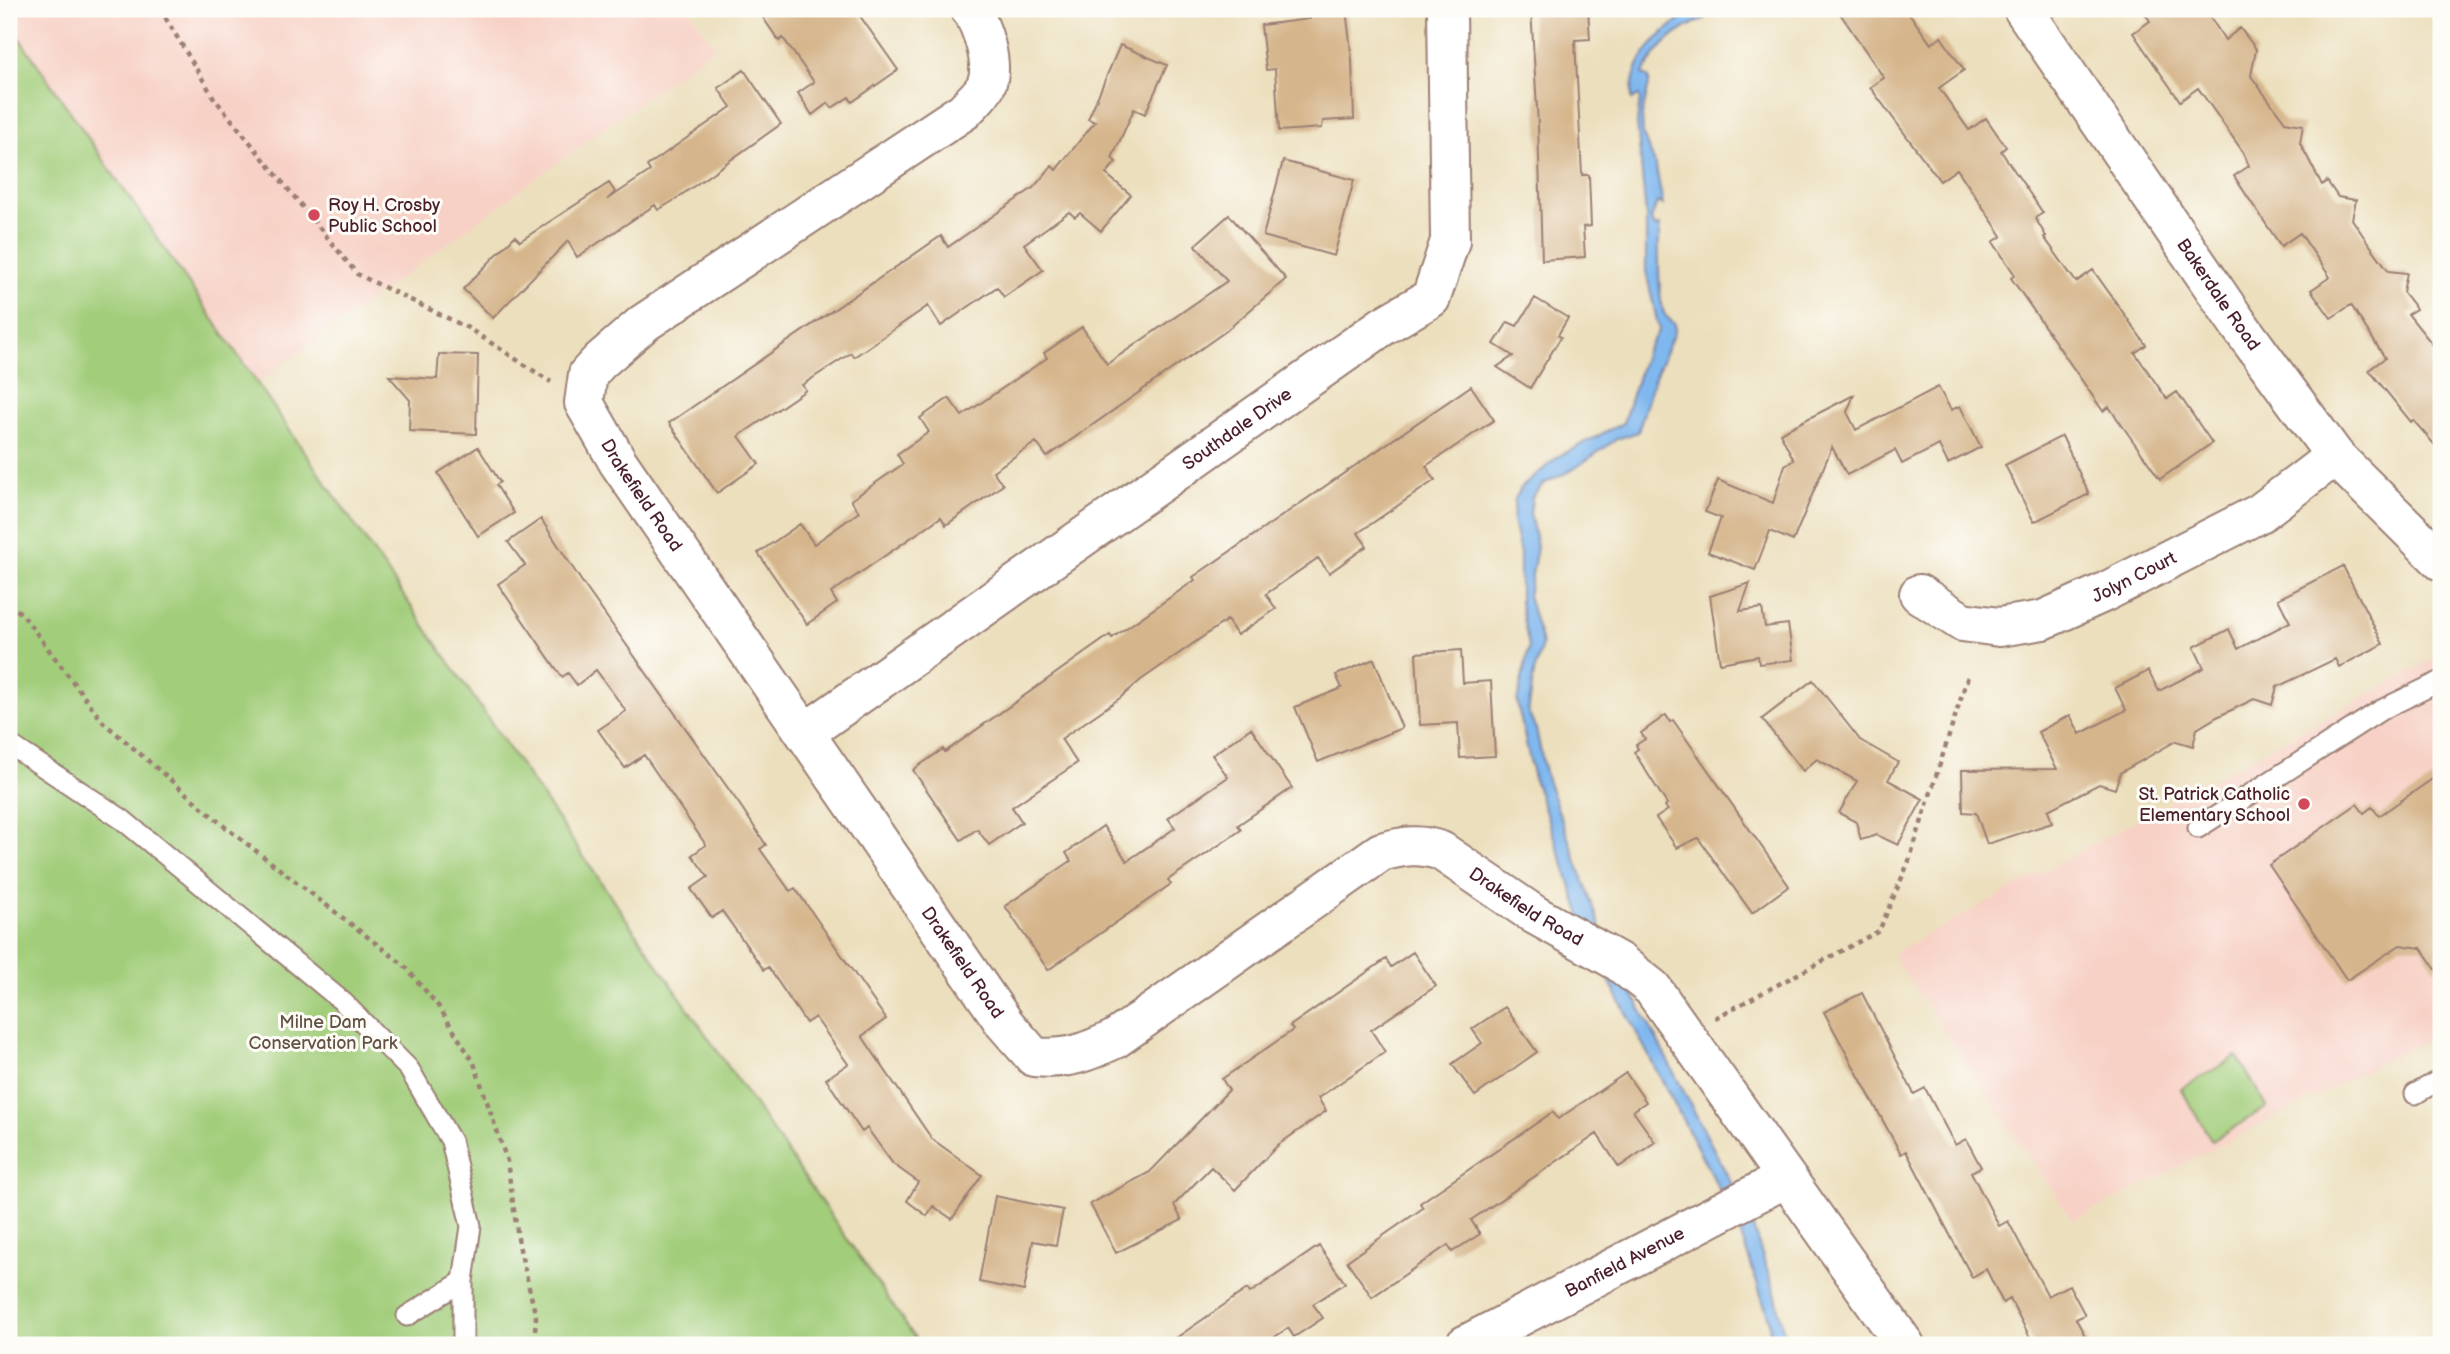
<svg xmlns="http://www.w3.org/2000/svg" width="2450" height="1354" viewBox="0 0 2450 1354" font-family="'Balsamiq Sans',sans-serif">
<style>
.built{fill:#f7d1c6}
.green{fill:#a2cd7a;stroke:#767652;stroke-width:2}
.water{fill:#7fb7ef;stroke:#646b8d;stroke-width:2}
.building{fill:#d5b58b}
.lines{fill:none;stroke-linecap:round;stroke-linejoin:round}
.lane-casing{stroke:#9b7f74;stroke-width:23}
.street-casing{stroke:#9b7f74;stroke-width:42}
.path{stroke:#9b7f74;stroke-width:4.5;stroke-dasharray:5 5;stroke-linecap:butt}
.lane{stroke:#fff;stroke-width:19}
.street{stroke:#fff;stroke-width:38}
.poi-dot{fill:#d1495b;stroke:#fdfcf7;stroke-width:2.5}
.labels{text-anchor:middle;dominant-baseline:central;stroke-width:6;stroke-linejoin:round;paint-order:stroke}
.poi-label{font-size:18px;fill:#4a1f2b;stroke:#fdfcf7;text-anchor:start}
.street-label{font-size:18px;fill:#4a1f2b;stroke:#fdfcf7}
.park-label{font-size:18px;fill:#645343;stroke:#fdfcf7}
</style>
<rect width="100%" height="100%" fill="#fdfcf7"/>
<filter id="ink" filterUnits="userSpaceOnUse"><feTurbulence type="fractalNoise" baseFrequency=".0143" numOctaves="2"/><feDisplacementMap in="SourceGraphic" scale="14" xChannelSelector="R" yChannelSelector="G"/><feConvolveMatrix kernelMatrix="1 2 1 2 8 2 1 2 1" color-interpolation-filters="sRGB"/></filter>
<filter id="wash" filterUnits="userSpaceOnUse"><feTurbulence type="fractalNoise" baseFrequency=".00686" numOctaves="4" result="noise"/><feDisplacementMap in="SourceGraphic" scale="28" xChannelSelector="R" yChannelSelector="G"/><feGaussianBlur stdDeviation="1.57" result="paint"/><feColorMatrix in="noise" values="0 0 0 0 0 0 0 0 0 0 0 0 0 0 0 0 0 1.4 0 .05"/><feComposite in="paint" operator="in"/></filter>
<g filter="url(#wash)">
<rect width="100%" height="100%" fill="#ecdfbd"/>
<!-- built -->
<path class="built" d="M9,9H688L715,47L257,383L9,23Z
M2441,655V1032L2073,1221L1892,954Z"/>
<!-- green -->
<path class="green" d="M9,23L920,1345H9Z
M2237,1056L2267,1107L2212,1141L2181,1089Z"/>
<!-- water -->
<path class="water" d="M1694,9H1708L1706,18C1675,31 1659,44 1643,74L1649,78V84L1642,115L1643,135L1656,167L1663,205L1657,202L1651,220L1655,227L1660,225C1658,241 1658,300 1664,313C1666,318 1671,320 1675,324V330L1654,379L1638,432L1617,439L1574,469L1543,484L1532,497L1530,513L1537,547L1528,596L1542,644L1534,673L1528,713L1536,729L1546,777L1606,942L1750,1219L1776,1296L1786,1345H1771L1769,1319L1737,1223L1593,950L1534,779L1517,702L1529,647L1520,603V553L1513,521L1515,499L1521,488L1559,456L1623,423L1646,351L1659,330L1646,271V215L1637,123L1640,99L1639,96L1632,100C1630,55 1661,33 1694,9Z"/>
<g id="blocks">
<!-- building -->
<path class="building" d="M757,9H855L898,70L852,102L849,97L832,108L828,103L812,115L798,93L814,82L783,38L779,41Z
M1309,9H1346L1352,60L1354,119L1323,121L1322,128L1279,131L1275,69L1266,70L1261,25L1310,19Z
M1531,9H1588L1590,39L1575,40L1582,175H1589L1591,226L1583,227L1585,257L1542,260L1538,125Z
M1837,9H1906L1931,44L1941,37L1964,70L1939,88L1969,130L1986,118L2006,147L2001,151L2043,213L2035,218L2046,236L2044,237L2076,282L2093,270L2146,345L2135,353L2167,399L2177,392L2212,443L2160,479L2109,407L2103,411L2011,278L2015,275L1993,242L2002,236L1957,169L1940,181L1870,87L1884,78Z
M2142,9H2205L2225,40L2240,28L2256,49L2251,76L2285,122L2303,125L2300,143L2322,185L2327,181L2338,197L2356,200L2352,219L2364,237L2389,271L2407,273L2403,292L2416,309L2408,314L2441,355V452L2413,420L2411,422L2369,370L2385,358L2351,305L2331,318L2311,290L2330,277L2300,233L2281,246L2253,205L2234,176L2249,166L2243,152L2198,88L2180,101L2159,71L2133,33L2150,21Z
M1120,45L1167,65L1145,114L1134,109L1112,158L1116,162L1106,174L1131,195L1101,231L1080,213L1075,217L1069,212L1024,244L1043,270L1004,297L997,287L941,326L928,306L854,357L851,353L802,385L806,390L739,436L759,464L717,493L669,423L941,236L948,247L1033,188L1052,166L1056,170L1095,122L1088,119Z
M744,70L781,124L673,201L658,210L655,205L577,257L568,241L493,318L463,289L515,236L520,241L609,183L615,192L607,200L650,171L647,166L731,107L718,88Z
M1283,161L1354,180L1334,256L1263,236Z
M1229,215L1286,279L1226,331L1047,457L1036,442L993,471L1003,485L946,525L941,517L831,593L837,603L807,624L758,553L800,524L814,544L859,512L851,500L903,464L897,454L929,432L920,418L949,398L962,416L1047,358L1044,353L1082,327L1107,364L1227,281L1195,245Z
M1535,298L1568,318L1558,335L1561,337L1530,388L1497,367L1513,356L1494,344L1508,322L1517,326Z
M439,354L478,355L476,434L409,431L410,400L389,376L437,379Z
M1471,386L1494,420L1426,466L1435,480L1358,533L1367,546L1329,573L1318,558L1266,594L1276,609L1237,635L1227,620L1141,680L1120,698L1061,739L1077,763L1012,807L1022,822L989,845L977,829L961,840L913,770L943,749L945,752L1110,635L1112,638L1165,601L1195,580L1193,577Z
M1938,387L1951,410L1960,406L1981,447L1948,464L1939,445L1902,464L1895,450L1847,475L1832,447L1793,541L1770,531L1755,570L1708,552L1721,518L1705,512L1718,480L1773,503L1785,465L1794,460L1780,433L1854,395L1847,412L1856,430Z
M2062,436L2089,494L2034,522L2005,465Z
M478,447L500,482L496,485L514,513L478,536L438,473Z
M541,519L584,585L742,808L766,845L760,849L790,891L795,888L886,1019L862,1036L885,1070L932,1139L982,1175L952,1219L933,1206L927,1216L907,1201L918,1182L893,1164L867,1128L862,1132L826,1079L848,1064L815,1017L806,1023L768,967L764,970L722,911L712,918L691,889L708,877L692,855L706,845L644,755L625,768L598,730L626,711L596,670L577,685L568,673L562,677L498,584L525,565L508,542Z
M2343,566L2383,644L2339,667L2335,659L2277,687L2272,705L2254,699L2217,717L2197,729L2193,746L2176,741L2120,773L2115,789L2099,784L2048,810L2052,823L1987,844L1976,813L1963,812L1962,770L2057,769L2038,732L2070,715L2080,734L2126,710L2115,688L2148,671L2159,691L2204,668L2194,647L2229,629L2238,649L2290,622L2278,599Z
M1750,583L1740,611L1762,608L1765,627L1788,624L1793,660L1759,664L1758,656L1720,663L1710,596Z
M1461,650L1463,683L1491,681L1495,756L1460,758L1458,723L1420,725L1416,653Z
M1374,659L1402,728L1318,762L1295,707L1342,688L1336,675Z
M1813,680L1860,740L1898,762L1888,780L1923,799L1898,845L1877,835L1861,840L1856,822L1839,813L1857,781L1817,759L1803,771L1762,719Z
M1666,715L1670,722L1673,720L1789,886L1752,913L1698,838L1677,848L1656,818L1668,810L1665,806L1667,804L1634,752L1638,749L1636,745L1645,739L1641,733Z
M1251,728L1292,788L1238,825L1241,830L1168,880L1171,884L1048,970L1005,906L1071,861L1066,853L1103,826L1127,861L1175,828L1168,818L1228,777L1212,755Z
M2441,773V977L2421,948L2400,945L2347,980L2269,865L2357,804L2364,813L2372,807L2379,816Z
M1413,952L1436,986L1371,1030L1385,1052L1318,1098L1326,1111L1278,1145L1235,1190L1211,1167L1174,1205L1182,1220L1116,1253L1090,1204L1150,1172L1229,1090L1222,1079L1293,1030L1290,1026L1386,959L1391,967Z
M1862,993L1914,1094L1925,1088L1955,1145L1966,1139L1981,1167L1971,1172L1999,1226L2008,1221L2048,1296L2069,1285L2085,1315L2076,1319L2090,1345H2034L2010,1299L2003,1303L1986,1269L1972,1277L1906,1151L1901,1154L1824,1012Z
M1505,1007L1537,1052L1475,1096L1452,1064L1482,1043L1472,1029Z
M1626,1073L1646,1102L1633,1111L1655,1142L1619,1167L1597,1134L1471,1220L1480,1234L1452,1252L1448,1245L1372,1297L1347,1261L1423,1208L1420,1203L1553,1112L1558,1119Z
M995,1196L1063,1210L1056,1245L1033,1241L1024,1291L979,1282Z
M1319,1246L1345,1283L1313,1304L1323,1318L1294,1337L1288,1328L1263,1345H1166L1247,1289L1250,1293Z"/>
</g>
</g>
<g filter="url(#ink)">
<use href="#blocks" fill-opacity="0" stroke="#9b7f74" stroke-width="2"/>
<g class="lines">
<!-- lane casing -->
<g class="lane-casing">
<path id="lane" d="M9,744L123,820L343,1002L409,1069L451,1141L471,1226L463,1281L407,1316
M2198,828L2381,710L2441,681
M2415,1094L2441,1079
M463,1281V1345"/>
</g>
<!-- street casing -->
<g class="street-casing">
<g id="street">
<path id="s1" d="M970,9C982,26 995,65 986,85C982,94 970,104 964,111L644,323L600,361L588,374L584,403L618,462L1005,1024L1034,1057C1068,1060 1085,1053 1115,1039L1381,852C1403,846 1419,843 1441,851L1535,915L1619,962L1652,988L1905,1345"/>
<path id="s2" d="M2023,9L2237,322L2335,456L2441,561"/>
<path id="s3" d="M1919,594L1962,622L1999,627L2043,620L2105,592L2260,513L2335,456"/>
<path id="s4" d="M806,732L1383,326L1431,298L1450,241L1447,9"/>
<path id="s5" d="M1465,1345L1786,1178"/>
</g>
</g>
<!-- path -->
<path class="path" d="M160,9L214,98L357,274L468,328L551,382
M9,603L22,614L103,722L225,827L404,965L439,1007L474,1063L507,1161L519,1245L536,1317L534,1345
M1715,1018L1879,931L1909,861L1969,673"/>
<!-- lane -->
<use href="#lane" class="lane"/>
<!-- street -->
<use href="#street" class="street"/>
</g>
</g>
<!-- markers -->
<g class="poi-dot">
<circle cx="314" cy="215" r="7"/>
<circle cx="2304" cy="804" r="7"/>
</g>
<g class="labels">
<!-- poi labels -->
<g class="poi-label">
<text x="328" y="205">Roy H. Crosby<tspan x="328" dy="21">Public School</tspan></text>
<text x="2290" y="794" text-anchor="end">St. Patrick Catholic<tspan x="2290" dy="21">Elementary School</tspan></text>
</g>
<!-- street labels -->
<g class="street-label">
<text stroke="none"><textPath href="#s2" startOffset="346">Bakerdale Road</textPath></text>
<text stroke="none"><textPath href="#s4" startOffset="527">Southdale Drive</textPath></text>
<text stroke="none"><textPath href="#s1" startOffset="712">Drakefield Road</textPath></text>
<text stroke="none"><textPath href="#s3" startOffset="234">Jolyn Court</textPath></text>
<text stroke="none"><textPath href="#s1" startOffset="1970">Drakefield Road</textPath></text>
<text stroke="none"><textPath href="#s1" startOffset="1279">Drakefield Road</textPath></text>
<text stroke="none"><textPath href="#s5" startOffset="180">Banfield Avenue</textPath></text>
</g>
<!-- park labels -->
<g class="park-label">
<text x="323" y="1022">Milne Dam<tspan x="323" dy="21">Conservation Park</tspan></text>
</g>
</g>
<!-- margin -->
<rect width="2450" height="1354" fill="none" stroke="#fdfcf7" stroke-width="35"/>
</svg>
